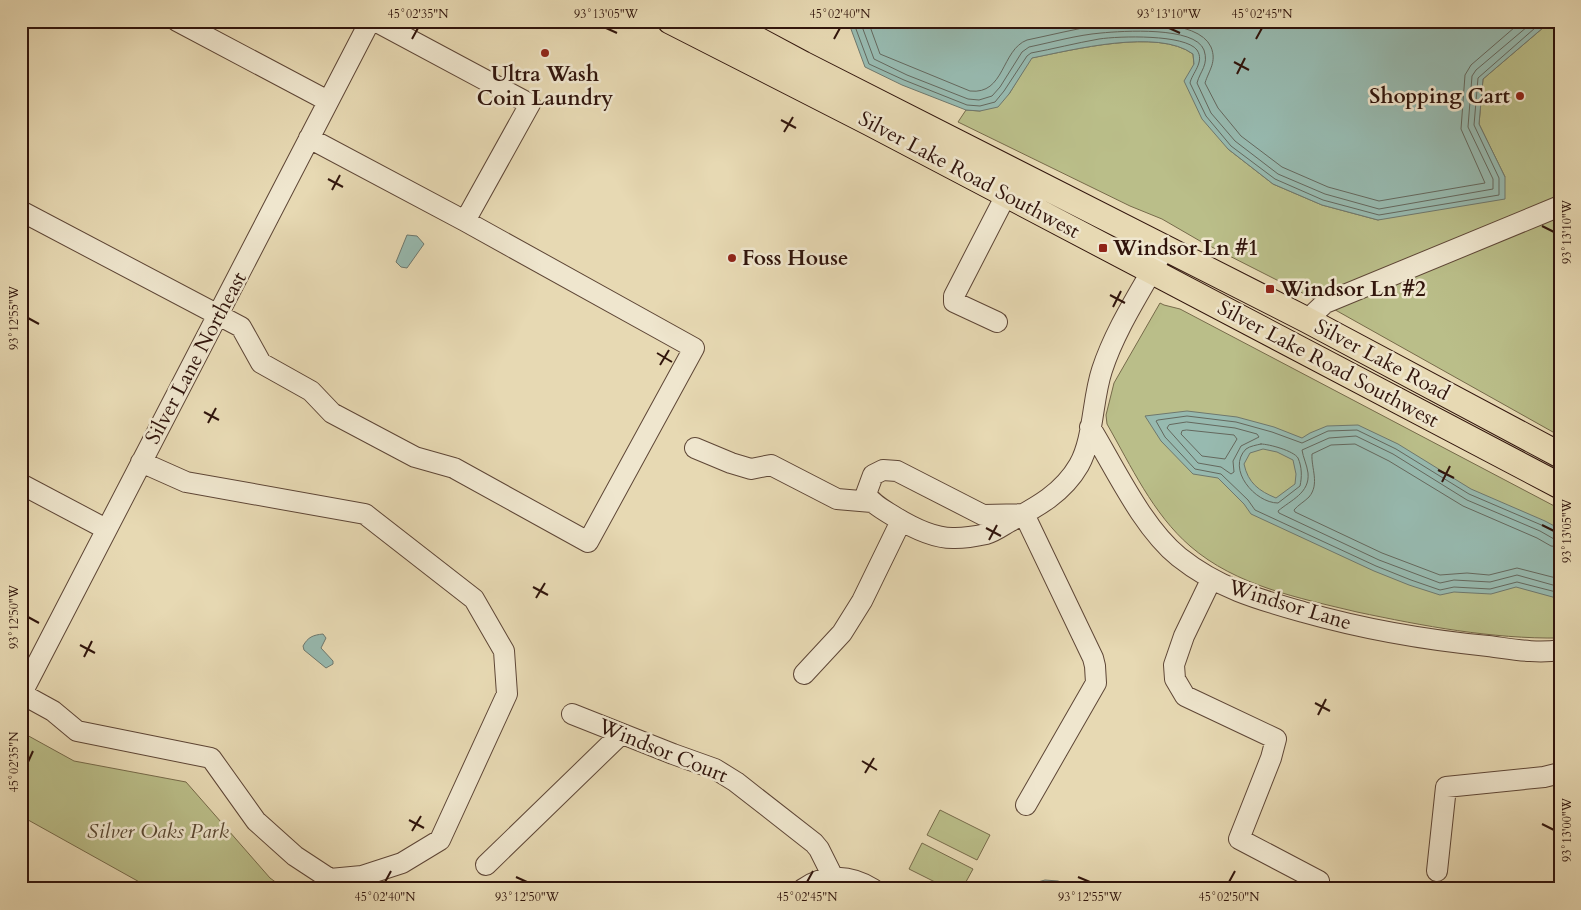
<svg xmlns="http://www.w3.org/2000/svg" width="1581" height="910" viewBox="0 0 1581 910" font-family="Cardo,serif">
<style>
.green{fill:#babe89;stroke:#766a4a}
.water{fill:#97bab0;stroke:#6e786e;fill-rule:evenodd}
.lines{fill:none;stroke-linecap:round;stroke-linejoin:round}
.shore{stroke:#64685e;stroke-width:1}
.minor-casing{stroke:#5e4636;stroke-width:22}
.major-casing{stroke:#31150c;stroke-width:27}
.minor{stroke:#efe6ce;stroke-width:20}
.major{stroke:#e7d9b3;stroke-width:25}
.ticks{fill:none;stroke:#31150c;stroke-width:2}
.poi-dot{fill:#8f2418;stroke:#efe6ce;stroke-width:2}
.labels{text-anchor:middle;dominant-baseline:central;stroke-width:5;stroke-linejoin:round;paint-order:stroke}
.poi-label{font-size:21px;font-weight:bold;fill:#31150c;stroke:#efe6ce;text-anchor:start}
.street-label{font-size:21px;fill:#31150c;stroke:#efe6ce}
.park-label{font-size:21px;font-style:italic;fill:#5a4832;stroke:#efe6ce}
.neatline{fill:none;stroke:#31150c;stroke-width:2}
.ticks-label{font-size:12px;text-anchor:middle;fill:#31150c}
</style>
<rect width="100%" height="100%" fill="#e7d9b3"/>
<filter id="stains"><feTurbulence type="fractalNoise" baseFrequency=".004" numOctaves="4"/><feColorMatrix values="0 0 0 0 .2 0 0 0 0 .09 0 0 0 0 .02 0 0 0 .5 -.17"/></filter>
<radialGradient id="worn" r=".72"><stop offset=".6" stop-color="#630" stop-opacity="0"/><stop offset="1" stop-color="#630" stop-opacity=".3"/></radialGradient>
<!-- green -->
<path class="green" d="M1551,21H1560V436L1330,307L1200,241L1162,219L1130,206L958,122L966,110L980,111L1009,94L1031,58C1073,50 1158,28 1193,54L1194,64L1228,149L1273,184L1322,205L1378,220L1505,177L1479,124L1483,79Z
M1160,303L1164,305L1180,309L1560,509V638C1491,639 1424,626 1357,612C1299,598 1236,586 1190,546C1153,514 1131,466 1107,424L1106,415L1114,383Z
M25,734L74,761L186,782L270,878L285,889H152L21,816V741Z
M940,810L990,835L977,860L927,835Z
M922,843L973,869L962,889H949L909,869Z"/>
<!-- water -->
<path class="water" d="M848,21H1551L1483,79L1479,124L1505,177V199L1378,220L1322,205L1273,184L1228,149L1202,119L1184,81L1194,64L1193,54C1158,28 1072,50 1032,58L1009,94L998,107L980,111L966,110L902,85L865,67Z
M407,235L417,236L424,244L407,268L401,267L396,262Z
M1187,411L1237,417L1274,427L1302,438L1310,433L1327,426L1358,425L1398,444L1471,489L1545,521L1560,529V599L1516,587L1491,594L1454,592L1440,595L1409,585L1374,571L1251,514L1244,504L1218,478L1193,474L1161,441L1145,416ZM1263,449L1277,452L1293,460L1296,474L1295,484L1276,498C1259,491 1248,483 1244,464L1250,453Z
M323,634L326,638L321,648L333,661V664L326,668L304,650L303,646C308,637 313,635 323,634Z
M1045,880L1058,881L1078,889H1023L1027,885Z"/>
<g class="lines">
<!-- shore -->
<path class="shore" d="M853,21L869,64L904,80L967,105L980,106L995,102L1004,91L1027,56L1031,53C1053,49 1076,43 1099,39C1119,36 1185,34 1197,50C1205,62 1192,73 1190,83L1206,116L1231,146L1275,179L1323,200L1379,215L1499,195V178L1474,125L1478,78L1543,21
M860,21L874,59L907,75L968,99L979,100L992,96L1000,87L1022,52L1029,47C1053,42 1077,35 1101,33C1122,31 1195,26 1204,50C1209,65 1200,71 1197,83L1211,113L1235,141L1278,174L1325,194L1379,209L1493,189V179L1468,127L1472,76L1476,70L1534,21
M868,21L880,54L970,91C1005,95 1001,50 1027,40C1051,35 1075,29 1099,25C1125,22 1198,18 1211,47C1217,62 1209,70 1205,83L1218,108L1241,136L1282,167L1328,187L1379,201L1485,183L1461,129L1465,75L1471,65L1522,21
M1187,422L1235,428L1257,434L1259,437L1241,446L1233,461L1234,472L1231,474L1221,467L1198,463L1167,428L1169,425Z
M1187,430L1234,435L1237,439L1225,459L1202,456L1181,434L1182,431Z
M1261,444C1269,444 1294,451 1298,458C1302,467 1302,477 1300,486L1278,503C1255,503 1226,469 1246,449C1250,446 1257,445 1261,444Z
M1560,533L1469,494L1396,449L1357,430L1328,431L1302,443L1272,432L1236,422L1187,416L1158,420L1156,421L1165,437L1195,469L1221,474L1248,500L1255,510L1376,566L1411,580L1440,590L1454,587L1490,589L1517,582L1560,593
M1560,540L1554,539L1540,531L1467,500L1393,454L1356,436L1329,438L1302,450C1303,457 1307,465 1308,473C1310,493 1291,500 1278,511L1279,513L1379,560L1440,583L1454,580L1490,582L1517,575L1560,587
M1560,547L1551,546L1537,538L1463,506L1389,461L1355,444L1331,445L1312,454C1311,468 1320,484 1309,497C1304,502 1298,505 1294,510L1295,512L1382,553L1440,575L1467,573L1489,575L1517,568L1560,579"/>
<!-- minor casing -->
<g class="minor-casing">
<path id="minor" d="M177,21L328,101
M375,21L530,104L465,221
M21,211L241,327L261,363L311,391L332,413L415,457L454,468L588,542L694,348L465,221L309,138
M1307,320L1325,303L1560,206
M997,322L954,302V296L1006,195
M1090,427C1115,468 1142,527 1179,557C1218,588 1257,599 1303,612C1363,629 1426,640 1488,646C1512,649 1536,654 1560,650
M695,448L731,463L751,469L771,465L837,499L872,502
M21,484L106,529
M1024,514L983,515L897,471L883,470L873,475L866,494C873,505 884,510 895,517C913,528 935,539 955,538C965,538 977,536 986,534C994,532 1002,526 1009,522C1037,507 1063,493 1079,465C1094,438 1092,400 1102,370C1115,330 1139,294 1159,258
M1024,514L1093,658L1095,666L1096,683L1026,805
M1211,580L1184,636L1174,665L1175,679L1185,696L1276,739L1271,758L1239,839L1319,881
M804,674L842,633L862,601L901,521
M22,694L53,711L77,731L211,758L256,821L295,856L330,879L362,876L402,863L440,840L507,694L504,651L474,599L365,514L186,482L141,462
M21,695L370,21
M572,714L673,754L715,769L736,782L814,843L819,849L833,877
M486,865L621,734
M1437,871L1446,787L1544,777L1560,773
M803,889C825,873 851,875 873,889"/>
</g>
<!-- major casing -->
<g class="major-casing">
<path id="major" d="M670,21L870,123L1560,486
M723,21L803,64L1307,320L1560,455"/>
</g>
<!-- minor -->
<use href="#minor" class="minor"/>
<!-- major -->
<use href="#major" class="major"/>
</g>
<!-- ticks -->
<path class="ticks" d="M606,28L617,33M1169,28L1180,33M412,39L418,28M834,39L840,28M1256,39L1262,28M1234,62L1249,70M1237,74L1245,58M781,120L796,128M784,132L793,117M328,179L343,187M332,190L340,175M1542,226L1554,232M1110,295L1125,303M1113,307L1121,291M28,318L39,324M657,353L672,362M660,365L669,350M204,412L219,420M208,423L216,408M1438,470L1454,478M1442,482L1450,466M1542,525L1554,531M986,528L1001,536M989,540L997,525M533,587L548,595M536,598L545,583M28,617L39,623M80,645L95,653M84,657L92,641M1315,703L1330,711M1318,715L1326,699M862,761L877,770M28,762L33,751M865,773L874,758M409,820L424,828M1542,824L1554,830M412,831L421,816M516,877L527,882M1078,877L1090,882M385,882L391,871M807,882L813,871M1229,882L1235,871"/>
<!-- markers -->
<g class="poi-dot">
<circle cx="545" cy="53" r="5"/>
<circle cx="1520" cy="96" r="5"/>
<rect x="1098" y="243" width="10" height="10" rx="2.5"/>
<circle cx="732" cy="258" r="5"/>
<rect x="1265" y="284" width="10" height="10" rx="2.5"/>
</g>
<g class="labels">
<!-- poi labels -->
<g class="poi-label">
<text x="545" y="74" text-anchor="middle">Ultra Wash<tspan x="545" dy="24">Coin Laundry</tspan></text>
<text x="1510" y="96" text-anchor="end">Shopping Cart</text>
<text x="1113" y="248">Windsor Ln #1</text>
<text x="742" y="258">Foss House</text>
<text x="1280" y="289">Windsor Ln #2</text>
</g>
<!-- street labels -->
<g class="street-label">
<text transform="translate(969 175) rotate(28)">Silver Lake Road Southwest</text>
<text transform="translate(196 358) rotate(-62)">Silver Lane Northeast</text>
<text transform="translate(1382 360) rotate(28)">Silver Lake Road</text>
<text transform="translate(1328 364) rotate(28)">Silver Lake Road Southwest</text>
<text transform="translate(1290 605) rotate(17)">Windsor Lane</text>
<text transform="translate(663 751) rotate(22)">Windsor Court</text>
</g>
<!-- park labels -->
<g class="park-label">
<text x="158" y="831">Silver Oaks Park</text>
</g>
</g>
<!-- margin -->
<rect width="1581" height="910" fill="none" stroke="#e7d9b3" stroke-width="55"/>
<rect x="28" y="28" width="1526" height="854" class="neatline"/>
<g class="ticks-label">
<text x="418" y="18">45°02'35"N</text>
<text x="606" y="18">93°13'05"W</text>
<text x="840" y="18">45°02'40"N</text>
<text x="1169" y="18">93°13'10"W</text>
<text x="1262" y="18">45°02'45"N</text>
<text transform="translate(1567 232) rotate(-90)" y="4">93°13'10"W</text>
<text transform="translate(14 318) rotate(-90)" y="4">93°12'55"W</text>
<text transform="translate(1567 531) rotate(-90)" y="4">93°13'05"W</text>
<text transform="translate(14 617) rotate(-90)" y="4">93°12'50"W</text>
<text transform="translate(14 762) rotate(-90)" y="4">45°02'35"N</text>
<text transform="translate(1567 830) rotate(-90)" y="4">93°13'00"W</text>
<text x="385" y="901">45°02'40"N</text>
<text x="527" y="901">93°12'50"W</text>
<text x="807" y="901">45°02'45"N</text>
<text x="1090" y="901">93°12'55"W</text>
<text x="1229" y="901">45°02'50"N</text>
</g>
<rect width="100%" height="100%" filter="url(#stains)"/>
<rect width="100%" height="100%" fill="url(#worn)"/>
</svg>
